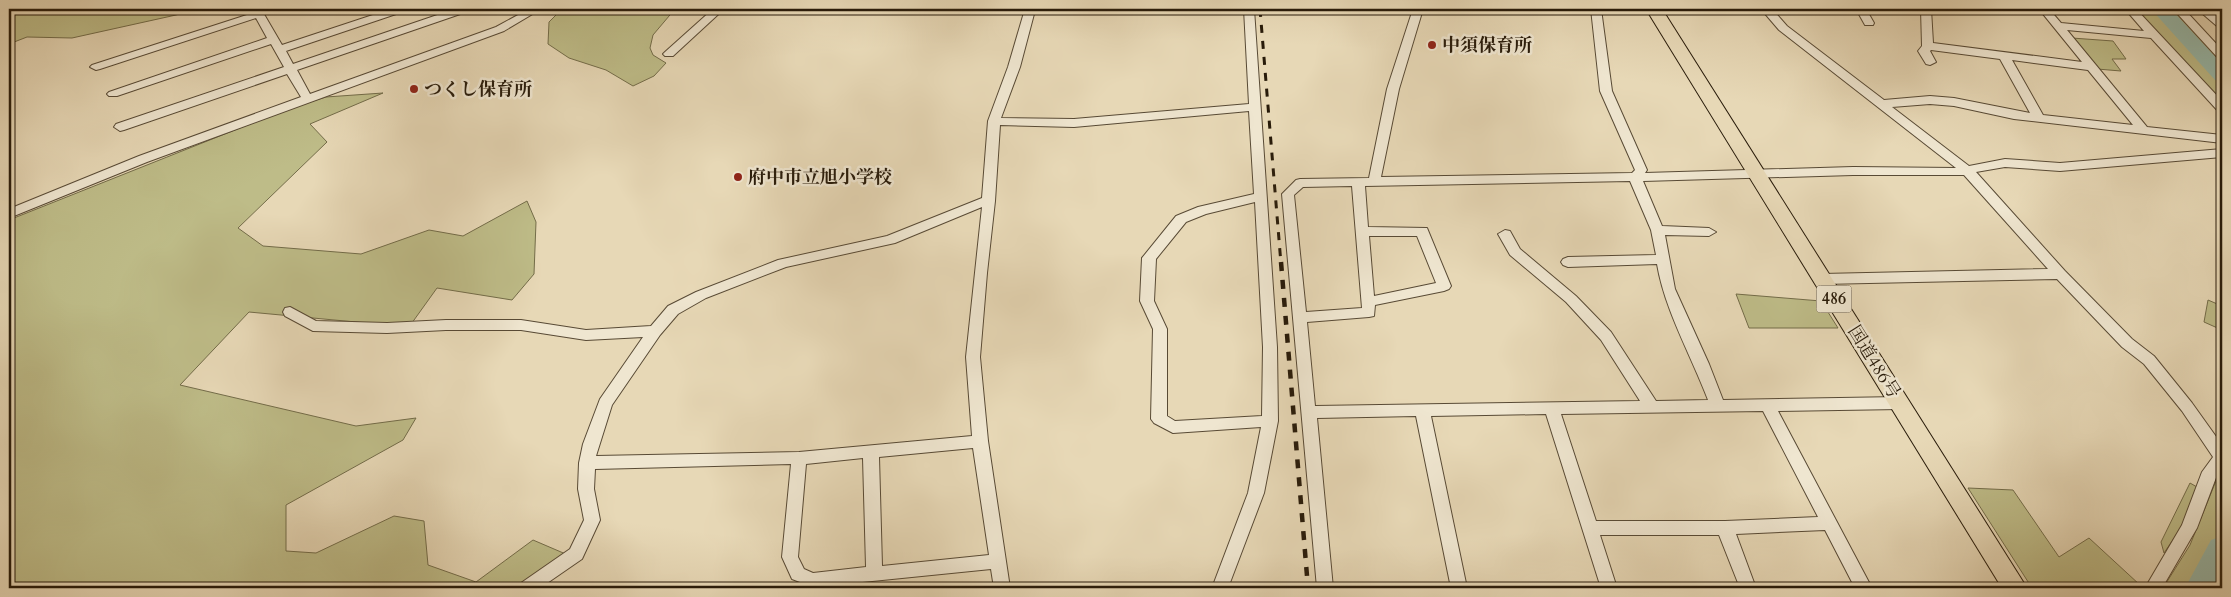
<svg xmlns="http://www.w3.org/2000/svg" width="2231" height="597" viewBox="0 0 2231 597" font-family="Cardo,'Noto Serif JP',serif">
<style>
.green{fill:#bebc88;stroke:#736c49}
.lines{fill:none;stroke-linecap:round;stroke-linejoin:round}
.river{fill:#97baac;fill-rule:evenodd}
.minor-casing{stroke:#584a35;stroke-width:2}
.highway-casing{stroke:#281b0a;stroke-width:2}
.minor{fill:#efe6d0;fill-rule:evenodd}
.highway{fill:#e7d8b6;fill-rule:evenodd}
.rail-far1{stroke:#281b0a;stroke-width:3;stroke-dasharray:8 8;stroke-linecap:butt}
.rail{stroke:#281b0a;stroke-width:4.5;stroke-dasharray:9 9;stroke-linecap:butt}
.poi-dot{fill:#8f2418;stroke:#efe6d0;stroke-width:2}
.labels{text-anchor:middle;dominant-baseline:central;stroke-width:5;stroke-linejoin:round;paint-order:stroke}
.shield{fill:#efe6d0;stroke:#645845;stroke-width:1}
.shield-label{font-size:16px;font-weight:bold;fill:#281b0a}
.poi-label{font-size:18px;font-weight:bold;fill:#281b0a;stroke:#efe6d0;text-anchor:start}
.street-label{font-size:18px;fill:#281b0a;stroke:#efe6d0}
</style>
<rect width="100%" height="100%" fill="#e7d8b6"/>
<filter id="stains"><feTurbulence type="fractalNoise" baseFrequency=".004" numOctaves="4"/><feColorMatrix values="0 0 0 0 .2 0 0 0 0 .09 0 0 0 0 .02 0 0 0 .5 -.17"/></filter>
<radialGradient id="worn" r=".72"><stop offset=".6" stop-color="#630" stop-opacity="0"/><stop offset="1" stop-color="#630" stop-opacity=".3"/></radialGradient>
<!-- green -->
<path class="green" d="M9,9H197L176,15L72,38L27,37L9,44Z
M562,9H675L653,35L650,48L653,55L666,63L654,76L633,86L606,70L569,58L548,44L549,22Z
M2134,9H2173L2222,62V102Z
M2072,38L2113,41L2126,59H2112L2121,71L2097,69Z
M383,93L310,124L327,142L238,228L263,246L361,254L429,230L463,236L527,201L536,222L534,274L512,300L437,288L409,327L249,312L180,385L356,426L416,418L403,440L286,505V551L316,553L394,516L424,521L428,565L476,582L533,540L568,555L524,588H9V220L290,108L326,97Z
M1736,294L1821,301L1838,328H1749Z
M2208,300L2222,306V330L2204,322Z
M2220,471L2222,472V588H2163L2190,545Z
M2190,483L2197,487L2185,522L2164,553L2161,542Z
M1968,488L2013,490L2059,557L2089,538L2140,585L2138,588H2047L2041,583L2037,588H2032Z"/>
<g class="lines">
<!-- river -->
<path class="river" d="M2151,9H2171L2222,64V82L2215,80Z
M2222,536V577L2216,588H2185L2211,540Z"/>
<!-- minor casing -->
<g class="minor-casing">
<path id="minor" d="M251,9H261L282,45L391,9H406L405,11L286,51L293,64L455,9H470L469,11L297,70L310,94L496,27L529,9H541L504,31L147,162L9,218V209L139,156L301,97L287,74L124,130L120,131L114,127L116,124L284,67L271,44L117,96H109L107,94L109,92L267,38L256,18L100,69L96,70L90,67L92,65L253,13Z
M713,9H724L673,56H665L663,54L665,52Z
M1025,9H1160L1155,12L1034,14L1020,67L1001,118L1074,119L1249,104L1244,9H1254L1277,347L1278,421L1264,493L1228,588H1212L1248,493L1261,427L1173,433L1154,423L1151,419L1153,329L1140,301L1142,258L1176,216L1198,207L1254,194L1249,111L1074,127L1000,125L995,201L987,273L980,357L988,441L1010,588H994L991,569L813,587L792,579L782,557L791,464L595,469L594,489L600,520L582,559L540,588H519L521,583L570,549L584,520L578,489L579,463L583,444L600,399L643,337L586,340L521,330H446L387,333L313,331L285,316L283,312L285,308L290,307L316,321L387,323L446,320H521L586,330L651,326L668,306L696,292L778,260L887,236L982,198L988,121L1008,67ZM1255,202L1263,347L1262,416L1175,421L1167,416V329L1154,301L1156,259L1186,222L1206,214ZM982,207L966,357L972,436L799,452L596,456L612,405L660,335L678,314L706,298L786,267L895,243ZM973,448L989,555L882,566L879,457ZM863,458L866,567L813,573L804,569L798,557L806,464Z
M1413,9H1423L1399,89L1381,177L1632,173L1635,170L1600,91L1591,9H1601L1612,91L1647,170L1645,173L1853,167L1956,168L1779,30L1761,9H1772L1787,26L1884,100L1930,96L1954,98L2030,113L2000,59L1931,50L1930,51L1936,62L1930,65L1926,64L1918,51L1922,46L1921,9H1931L1933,43L2082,62L2039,9H2049L2061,23L2144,31L2125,9H2136L2222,101V112L2218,111L2151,38L2067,30L2147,127L2222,135V143L2014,119L1954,106L1930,104L1892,107L1969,166L2005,159L2060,163L2222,149V157L2060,171L2005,167L1976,172L2065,271L2132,339L2154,356L2192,403L2222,445V468L2217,475L2197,528L2162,588H2145L2182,525L2202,472L2213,457L2182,411L2144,364L2122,347L2057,279L1822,284L1817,282L1815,279L1817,276L1822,274L2048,269L1964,175H1853L1643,181L1662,226L1709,228L1716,232L1709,236L1665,235L1675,289L1709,364L1723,400L1900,397L1905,399L1907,403L1905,407L1900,409L1778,411L1872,588H1855L1825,530L1736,534L1756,588H1740L1719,535H1600L1617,588H1601L1546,414L1431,416L1467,588H1451L1416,416L1317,418L1333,588H1317L1282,194L1296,180L1300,179L1369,178L1387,89ZM2012,60L2088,70L2133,125L2043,115ZM1630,181L1651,230L1656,255L1568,257L1563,259L1561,262L1563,265L1568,267L1657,264C1665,311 1691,355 1708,400L1656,401L1611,332L1576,296L1520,249L1510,231L1505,230L1498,234L1510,255L1566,302L1601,340L1640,401L1315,406L1307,322L1369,317L1374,316L1375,305L1444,291L1449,289L1451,286L1427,228L1368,227L1365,186ZM1352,186L1362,308L1306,312L1294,195L1303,187ZM1369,236H1417L1436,283L1374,296ZM1763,411L1818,517L1725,521H1596L1561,414Z
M1856,9H1866L1874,23L1873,25H1865Z
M2173,9H2184L2222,50V59L2218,58Z
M2197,9H2208L2222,20V28L2218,27Z"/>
</g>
<!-- highway casing -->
<g class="highway-casing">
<path id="highway" d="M1646,9H1662L2027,588H2002Z"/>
</g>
<!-- minor -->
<use href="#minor" class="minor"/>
<!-- highway -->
<use href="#highway" class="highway"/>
<!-- rail-far1 -->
<path class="rail-far1" d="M1260,9L1281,264"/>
<!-- rail -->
<path class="rail" d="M1281,262L1308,588"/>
</g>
<!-- markers -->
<g class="poi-dot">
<circle cx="1432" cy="45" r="5"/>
<circle cx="414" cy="89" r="5"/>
<circle cx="738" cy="177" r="5"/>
</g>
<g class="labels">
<!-- shield labels -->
<rect class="shield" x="1816.5" y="285.5" width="35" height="27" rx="4"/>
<g class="shield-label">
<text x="1834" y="299">486</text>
</g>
<!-- poi labels -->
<g class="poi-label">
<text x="1442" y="45">中須保育所</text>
<text x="424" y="89">つくし保育所</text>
<text x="748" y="177">府中市立旭小学校</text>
</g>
<!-- street labels -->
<g class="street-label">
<text transform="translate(1874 362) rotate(58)">国道486号</text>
</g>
</g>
<!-- margin -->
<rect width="2231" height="597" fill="none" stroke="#e7d8b6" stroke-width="30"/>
<rect x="10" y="10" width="2211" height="577" fill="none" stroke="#281b0a" stroke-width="2.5"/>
<rect x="15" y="15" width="2201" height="567" fill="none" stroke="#281b0a"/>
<rect width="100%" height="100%" filter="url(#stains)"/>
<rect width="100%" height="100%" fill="url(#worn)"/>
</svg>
